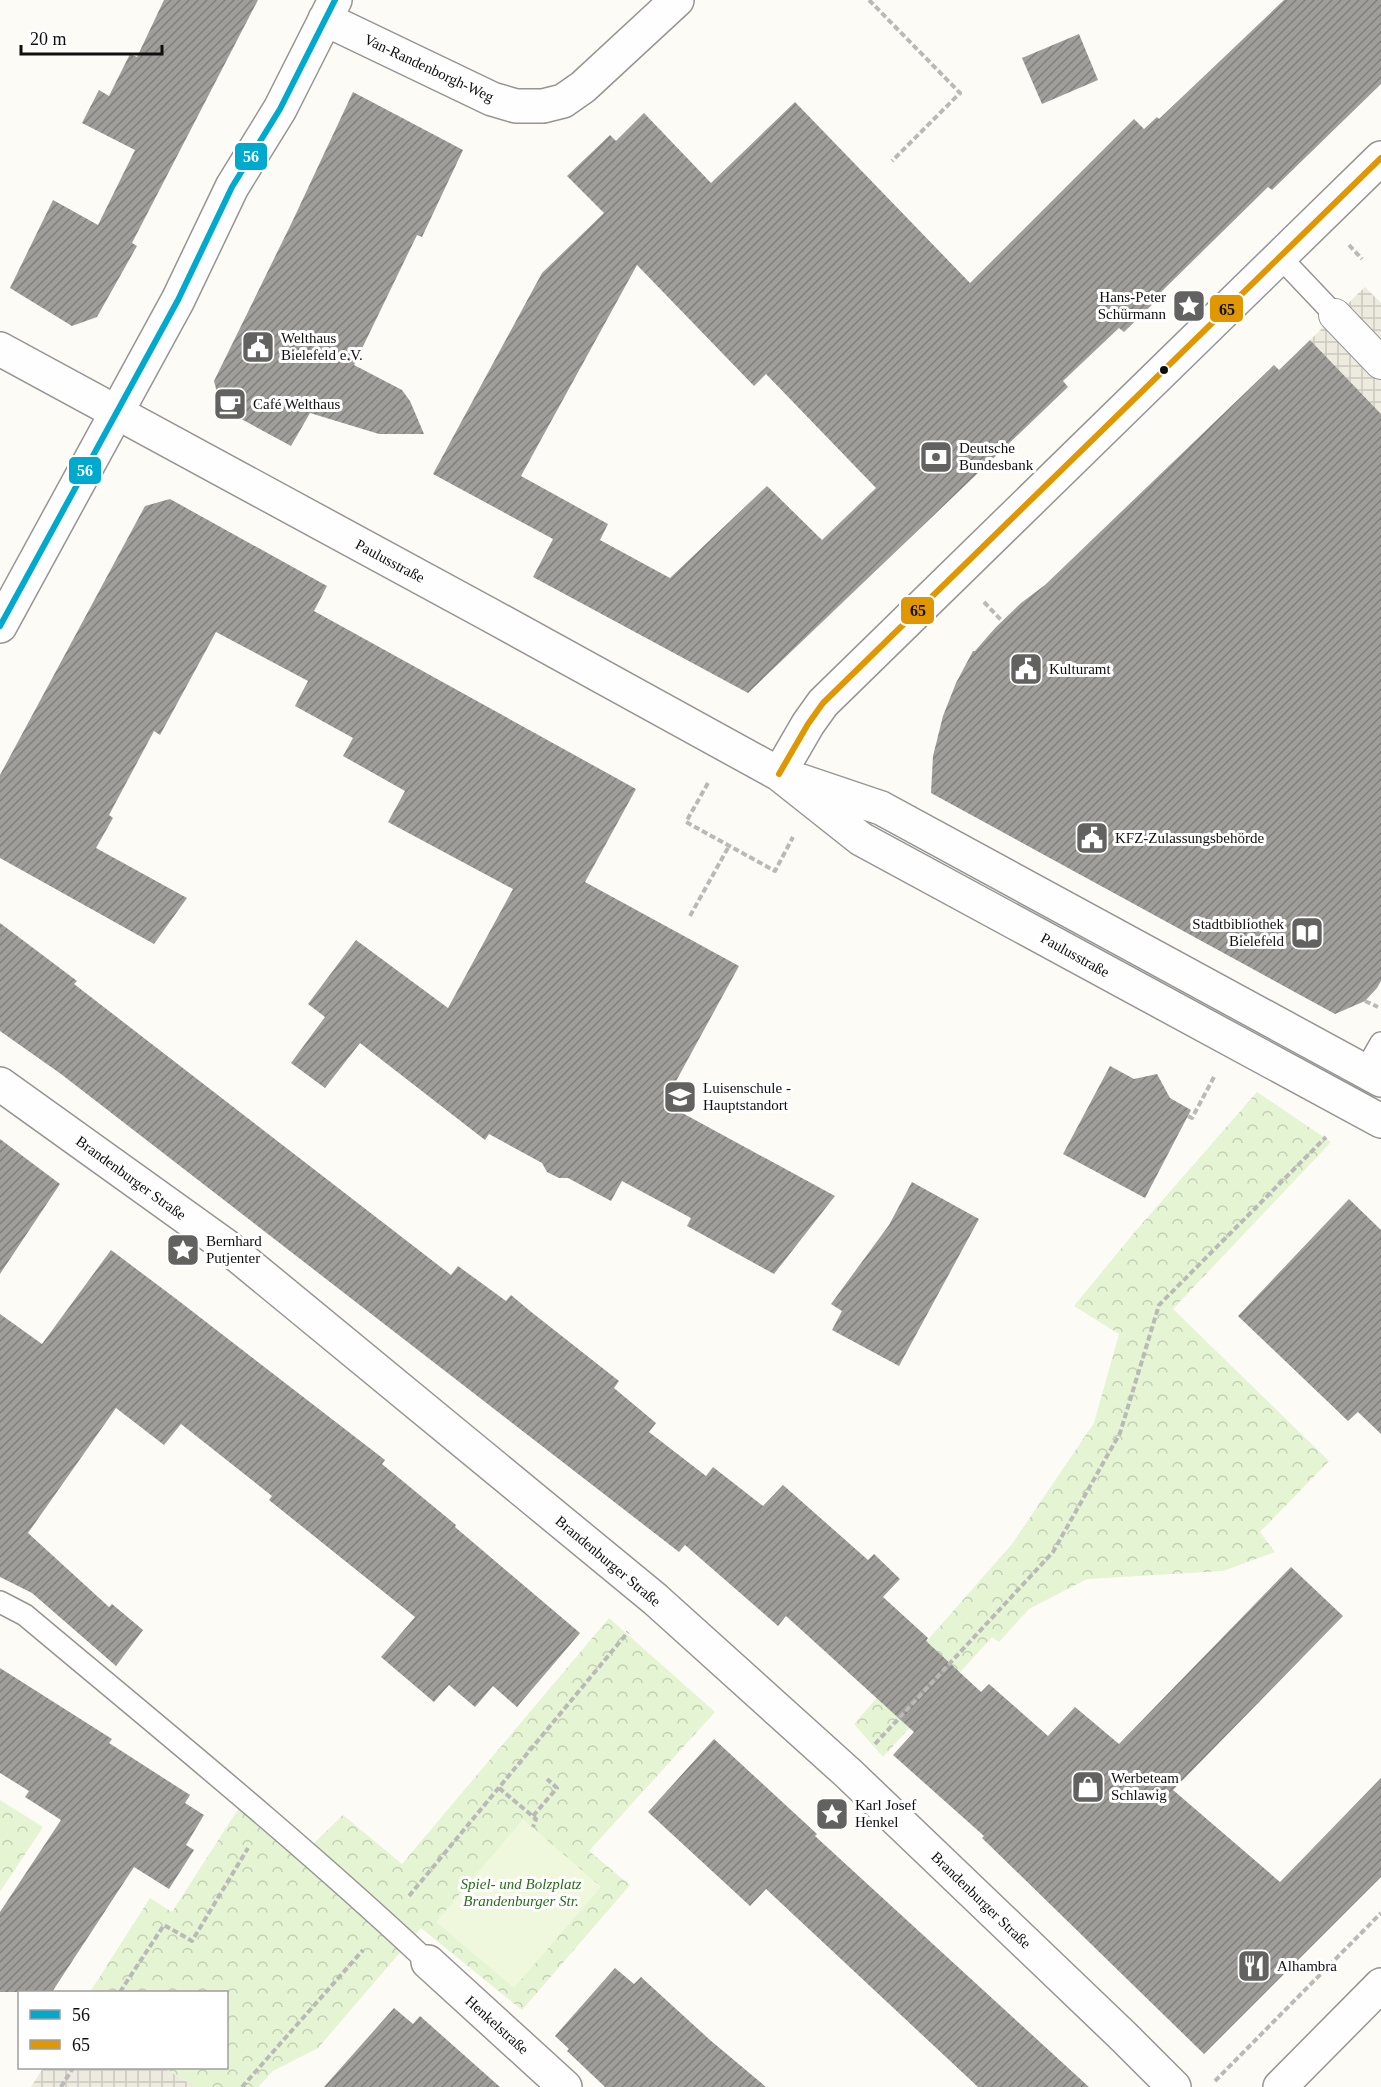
<svg xmlns="http://www.w3.org/2000/svg" width="1381" height="2087" viewBox="0 0 1381 2087" font-family="Georgia,serif">
<style>
.park{fill:url(#park-crowns)}
.pitch{fill:#eff7dd}
.plaza{fill:url(#plaza-grid)}
.building{fill:url(#building-hatch);fill-rule:evenodd}
.lines{fill:none;stroke-linecap:round;stroke-linejoin:round}
.service-casing{stroke:#969593;stroke-width:24}
.pedestrian-casing{stroke:#969593;stroke-width:34}
.minor-casing{stroke:#969593;stroke-width:36}
.tertiary-casing{stroke:#969593;stroke-width:36}
.path{stroke:#b9b9b8;stroke-width:4;stroke-dasharray:6 3;stroke-linecap:butt}
.service{stroke:#fffefe;stroke-width:21}
.pedestrian{stroke:#fffefe;stroke-width:32}
.minor{stroke:#fffefe;stroke-width:33}
.tertiary{stroke:#fffefe;stroke-width:33}
.bus-1-casing{stroke:#fff;stroke-width:10}
.bus-2-casing{stroke:#fff;stroke-width:10}
.bus-1{stroke:#00a9ce;stroke-width:6}
.bus-2{stroke:#e09702;stroke-width:6}
.bus-dot{fill:#0f0f0f;stroke:#fff;stroke-width:2}
.labels{text-anchor:middle;dominant-baseline:central;stroke-width:6;stroke-linejoin:round;paint-order:stroke}
.street-label{font-size:15px;fill:#0f0f0f;stroke:#fff}
.poi-label{font-size:15px;fill:#0f0f0f;stroke:#fff;text-anchor:start}
.park-label{font-size:15px;font-style:italic;fill:#286e19;stroke:#fff}
.line-badge{stroke:#fff;stroke-width:2}
.badge-label{font-size:16px;text-anchor:middle;font-weight:bold;fill:#fff}
.pale-badge-label{font-size:16px;text-anchor:middle;font-weight:bold;fill:#111}
</style>
<defs>
<pattern id="park-crowns" width="20" height="18" patternUnits="userSpaceOnUse" patternTransform="scale(1.5)"><rect width="20" height="18" fill="#e5f4d3"/><path d="M2 6a3 3 0 1 1 6 0M12 15a3 3 0 1 1 6 0" fill="none" stroke="#c3d0b4"/></pattern>
<pattern id="plaza-grid" width="8" height="8" patternUnits="userSpaceOnUse" patternTransform="scale(1.5)"><rect width="8" height="8" fill="#edeae0"/><path d="M0 4h8M4 0v8" fill="none" stroke="#cac8bf"/></pattern>
<pattern id="building-hatch" width="6" height="6" patternUnits="userSpaceOnUse" patternTransform="scale(1.5)"><rect width="6" height="6" fill="#a09e9a"/><path d="M-1 1l2-2M0 6l6-6M5 7l2-2" fill="none" stroke="#817f7c"/></pattern>
</defs>
<rect width="100%" height="100%" fill="#fcfbf5"/>
<!-- park -->
<path class="park" d="M1257,1092L1331,1142L1173,1309L1329,1461L1260,1532L1275,1552L1223,1571L1087,1579L1029,1609L999,1642L992,1637L883,1757L854,1724L1012,1544L1094,1423L1119,1334L1074,1306L1133,1234Z
M609,1618L715,1712L589,1851L630,1885L522,2010L421,1928L318,2048L273,2071L258,2087H195L164,2068H226V1992H90L150,1898L172,1912L233,1817L250,1793L311,1846L343,1815L402,1864Z
M0,1800L43,1827L0,1892Z"/>
<!-- pitch -->
<path class="pitch" d="M523,1819L601,1887L514,1988L436,1922Z"/>
<!-- plaza -->
<path class="plaza" d="M1365,287L1381,303V414L1310,340Z
M43,2068H164L195,2087H31Z"/>
<!-- building -->
<path class="building" d="M164,0H258L132,243L137,246L97,317L72,326L10,288L53,200L98,225L135,150L82,123L99,90L109,96L130,54L137,57Z
M1284,0H1381V84L1272,190L1268,187L1159,294L1161,296L1124,332L1119,328L1063,381L1068,387L748,693L533,577L553,539L433,474L542,273L604,213L567,176L610,135L616,141L644,113L711,183L795,102L970,283L1134,119L1144,129L1157,117L1159,119ZM637,265L754,386L766,374L876,488L822,540L767,486L670,578L600,540L608,524L521,476Z
M1079,34L1098,80L1042,104L1022,58Z
M353,92L463,150L422,237L417,235L354,365L402,390L410,401L424,434H379L310,413L291,446L221,408L214,381L293,220Z
M1310,340L1381,414V981L1377,988L1365,1001L1335,1014L931,793L933,756L943,716L956,683L973,651H975L996,627L1021,603L1045,585L1274,365L1279,370Z
M170,499L327,586L314,611L636,789L585,882L739,966L664,1103L835,1196L774,1274L687,1226L691,1218L622,1181L611,1201L568,1178H559L547,1172L542,1163L489,1134L485,1140L360,1043L325,1088L291,1063L325,1017L308,1004L356,940L448,1008L513,889L388,822L405,791L343,756L353,738L295,706L308,681L216,632L160,735L154,731L109,815L113,818L96,848L187,898L154,944L0,858V775L145,506Z
M0,923L77,981L74,984L451,1275L458,1266L506,1301L511,1295L530,1311L619,1381L614,1388L656,1423L649,1432L706,1476L713,1467L763,1506L783,1485L868,1560L874,1554L900,1579L883,1597L928,1638L926,1641L981,1692L989,1684L1048,1736L1075,1707L1119,1744L1291,1567L1343,1616L1173,1790L1280,1882L1381,1778V1877L1204,2054L982,1838L984,1836L893,1755L914,1732L786,1616L778,1626L685,1545L679,1552L61,1074L0,1031Z
M1110,1066L1134,1079L1157,1074L1170,1098L1191,1110L1145,1198L1063,1154Z
M0,1139L60,1184L0,1274Z
M912,1182L979,1219L899,1366L832,1330L842,1311L831,1304L889,1225Z
M1349,1199L1381,1230V1434L1358,1412L1348,1421L1238,1316Z
M111,1250L175,1298L385,1460L382,1464L456,1525L455,1527L580,1633L517,1707L493,1686L475,1707L449,1685L434,1702L381,1657L415,1617L269,1500L272,1496L181,1424L164,1445L116,1408L28,1533L109,1607L112,1604L143,1630L116,1666L32,1593L0,1577V1314L42,1344Z
M0,1668L112,1739L109,1743L190,1795L185,1803L204,1815L186,1845L194,1850L169,1889L134,1867L52,1992H0V1912L61,1820L25,1797L29,1791L0,1773Z
M714,1739L817,1834L815,1836L1089,2087H978L766,1889L750,1906L648,1812Z
M615,1968L634,1984L641,1977L710,2040L766,2087H605L567,2051L569,2049L555,2036Z
M394,2008L413,2024L420,2016L500,2087H324Z"/>
<g class="lines">
<!-- service casing -->
<g class="service-casing">
<path id="service" d="M1280,257L1335,315
M1365,1071L1381,1043
M0,1602L25,1615C161,1729 299,1841 428,1962"/>
</g>
<!-- pedestrian casing -->
<g class="pedestrian-casing">
<path id="pedestrian" d="M1335,315L1381,363"/>
</g>
<!-- minor casing -->
<g class="minor-casing">
<path id="minor" d="M325,19L492,99L516,106H543L563,101L583,87L677,0
M0,349L490,615L779,774L861,839L1381,1121
M0,626L178,300L232,187L280,109L335,0
M779,774L808,724L823,703L1381,158
M801,781L881,808L1381,1080
M0,1084L226,1246L655,1599L848,1773L1124,2037L1174,2087
M428,1962L565,2087"/>
</g>
<!-- tertiary casing -->
<g class="tertiary-casing">
<path id="tertiary" d="M1280,2087L1381,1985"/>
</g>
<!-- path -->
<path class="path" d="M869,0L960,93L892,161
M1349,245L1362,259
M984,602L1002,621
M708,783L686,822L775,871L793,837
M690,916L729,846
M1365,1001L1378,1007
M1188,1116L1192,1118L1214,1077
M875,1744L1053,1552L1120,1433L1159,1305L1326,1137
M499,1788L536,1819L533,1827
M533,1816L557,1788L547,1779
M409,1896L628,1632
M120,1992L164,1925L192,1941L248,1848
M1215,2081L1381,1913
M61,2087L73,2068
M242,2087L363,1950"/>
<!-- service -->
<use href="#service" class="service"/>
<!-- pedestrian -->
<use href="#pedestrian" class="pedestrian"/>
<!-- minor -->
<use href="#minor" class="minor"/>
<!-- tertiary -->
<use href="#tertiary" class="tertiary"/>
<!-- bus-1 casing -->
<g class="bus-1-casing">
<path id="bus-1" d="M0,626L178,300L232,187L280,109L335,0"/>
</g>
<!-- bus-2 casing -->
<g class="bus-2-casing">
<path id="bus-2" d="M779,774L808,724L823,703L1381,158"/>
</g>
<!-- bus-1 -->
<use href="#bus-1" class="bus-1"/>
<!-- bus-2 -->
<use href="#bus-2" class="bus-2"/>
</g>
<!-- icons -->
<defs>
<g id="sight-square" transform="scale(1.725)"><rect x="-9" y="-9" width="18" height="18" rx="4" fill="#626260" stroke="#fff"/><path d="M0-6L1.8-2.2L6-1.7L2.9 1.2L3.7 5.4L0 3.3L-3.7 5.4L-2.9 1.2L-6-1.7L-1.8-2.2Z" fill="#fff"/></g>
<g id="civic-square" transform="scale(1.725)"><rect x="-9" y="-9" width="18" height="18" rx="4" fill="#626260" stroke="#fff"/><path d="M-.6-6.5H3V-4.5H.6V-3L4-1V1h2V6H-6V1h2V-1L-.6-3ZM-1.2 2.5V6h2.4V2.5Z" fill="#fff"/></g>
<g id="cafe-square" transform="scale(1.725)"><rect x="-9" y="-9" width="18" height="18" rx="4" fill="#626260" stroke="#fff"/><path d="M-5.5-4.5H6V0H3Q3 3.5 0 3.5H-2.5Q-5.5 3.5-5.5 0ZM3-3.2v2h1.7v-2ZM-6 4.5H4V6H-6Z" fill="#fff"/></g>
<g id="bank-square" transform="scale(1.725)"><rect x="-9" y="-9" width="18" height="18" rx="4" fill="#626260" stroke="#fff"/><path d="M-6-4H6V4H-6ZM0-2.3a2.3 2.3 0 1 0 0 4.6a2.3 2.3 0 1 0 0-4.6Z" fill="#fff"/></g>
<g id="library-square" transform="scale(1.725)"><rect x="-9" y="-9" width="18" height="18" rx="4" fill="#626260" stroke="#fff"/><path d="M-6-4Q-3-5.5-.7-3.5V5Q-3 3-6 4ZM6-4Q3-5.5 .7-3.5V5Q3 3 6 4Z" fill="#fff"/></g>
<g id="school-square" transform="scale(1.725)"><rect x="-9" y="-9" width="18" height="18" rx="4" fill="#626260" stroke="#fff"/><path d="M0-5L7-2L0 1L-7-2ZM-4 1L0 2.5L4 1V4Q0 6-4 4Z" fill="#fff"/></g>
<g id="shop-square" transform="scale(1.725)"><rect x="-9" y="-9" width="18" height="18" rx="4" fill="#626260" stroke="#fff"/><path d="M-5-2.5h2.3a2.7 3.5 0 0 1 5.4 0H5L5.5 6h-11ZM-1.5-2.5h3a1.5 2.3 0 0 0-3 0Z" fill="#fff"/></g>
<g id="restaurant-square" transform="scale(1.725)"><rect x="-9" y="-9" width="18" height="18" rx="4" fill="#626260" stroke="#fff"/><path d="M-5-6h1v4h1v-4h1v4h1v-4h1v5L-1.5 .5V6h-2V.5L-5-1ZM5-6V6H3V1.5H1.5Q1.5-4 5-6Z" fill="#fff"/></g>
</defs>
<g fill-rule="evenodd">
<use href="#sight-square" x="1189" y="306"/>
<use href="#civic-square" x="258" y="347"/>
<use href="#cafe-square" x="230" y="404"/>
<use href="#bank-square" x="936" y="457"/>
<use href="#civic-square" x="1026" y="669"/>
<use href="#civic-square" x="1092" y="838"/>
<use href="#library-square" x="1307" y="933"/>
<use href="#school-square" x="680" y="1097"/>
<use href="#sight-square" x="183" y="1250"/>
<use href="#shop-square" x="1088" y="1787"/>
<use href="#sight-square" x="832" y="1814"/>
<use href="#restaurant-square" x="1254" y="1966"/>
</g>
<!-- markers -->
<circle class="bus-dot" cx="1164" cy="370" r="5"/>
<g class="labels">
<!-- street labels -->
<g class="street-label">
<text transform="translate(429 68) rotate(25)">Van-Randenborgh-Weg</text>
<text transform="translate(390 561) rotate(28)">Paulusstraße</text>
<text transform="translate(1075 955) rotate(29)">Paulusstraße</text>
<text transform="translate(131 1178) rotate(36)">Brandenburger Straße</text>
<text transform="translate(608 1561) rotate(40)">Brandenburger Straße</text>
<text transform="translate(981 1900) rotate(44)">Brandenburger Straße</text>
<text transform="translate(497 2025) rotate(42)">Henkelstraße</text>
</g>
<!-- poi labels -->
<g class="poi-label">
<text x="1166" y="297" text-anchor="end">Hans-Peter<tspan x="1166" dy="17">Schürmann</tspan></text>
<text x="281" y="338">Welthaus<tspan x="281" dy="17">Bielefeld e.V.</tspan></text>
<text x="253" y="404">Café Welthaus</text>
<text x="959" y="448">Deutsche<tspan x="959" dy="17">Bundesbank</tspan></text>
<text x="1049" y="669">Kulturamt</text>
<text x="1115" y="838">KFZ-Zulassungsbehörde</text>
<text x="1284" y="924" text-anchor="end">Stadtbibliothek<tspan x="1284" dy="17">Bielefeld</tspan></text>
<text x="703" y="1088">Luisenschule -<tspan x="703" dy="17">Hauptstandort</tspan></text>
<text x="206" y="1241">Bernhard<tspan x="206" dy="17">Putjenter</tspan></text>
<text x="1111" y="1778">Werbeteam<tspan x="1111" dy="17">Schlawig</tspan></text>
<text x="855" y="1805">Karl Josef<tspan x="855" dy="17">Henkel</tspan></text>
<text x="1277" y="1966">Alhambra</text>
</g>
<!-- park labels -->
<g class="park-label">
<text x="521" y="1884">Spiel- und Bolzplatz<tspan x="521" dy="17">Brandenburger Str.</tspan></text>
</g>
</g>
<g class="line-badge">
<rect x="234" y="142" width="34" height="29" rx="6" fill="#00a9ce"/>
<rect x="1209" y="294" width="35" height="29" rx="6" fill="#e09702"/>
<rect x="68" y="456" width="34" height="29" rx="6" fill="#00a9ce"/>
<rect x="900" y="596" width="35" height="29" rx="6" fill="#e09702"/>
</g>
<g class="badge-label">
<text x="251" y="162">56</text>
<text x="85" y="476">56</text>
</g>
<g class="pale-badge-label">
<text x="1227" y="315">65</text>
<text x="918" y="616">65</text>
</g>
<!-- legend -->
<rect x="18" y="1991" width="210" height="78" fill="#ffffff" stroke="#9f9f9f" stroke-width="1.5"/>
<rect x="30" y="2010" width="30" height="9" fill="#00a9ce" stroke="#9f9f9f" stroke-width="1.5"/>
<text x="72" y="2021" font-size="18" fill="#0f0f0f">56</text>
<rect x="30" y="2040" width="30" height="9" fill="#e09702" stroke="#9f9f9f" stroke-width="1.5"/>
<text x="72" y="2051" font-size="18" fill="#0f0f0f">65</text>
<!-- scale -->
<path d="M21 45v9h141v-9" fill="none" stroke="#0f0f0f" stroke-width="3"/>
<text x="30" y="45" font-size="18" fill="#0f0f0f" stroke="#ffffff" stroke-width="4.5" paint-order="stroke">20 m</text>
</svg>
